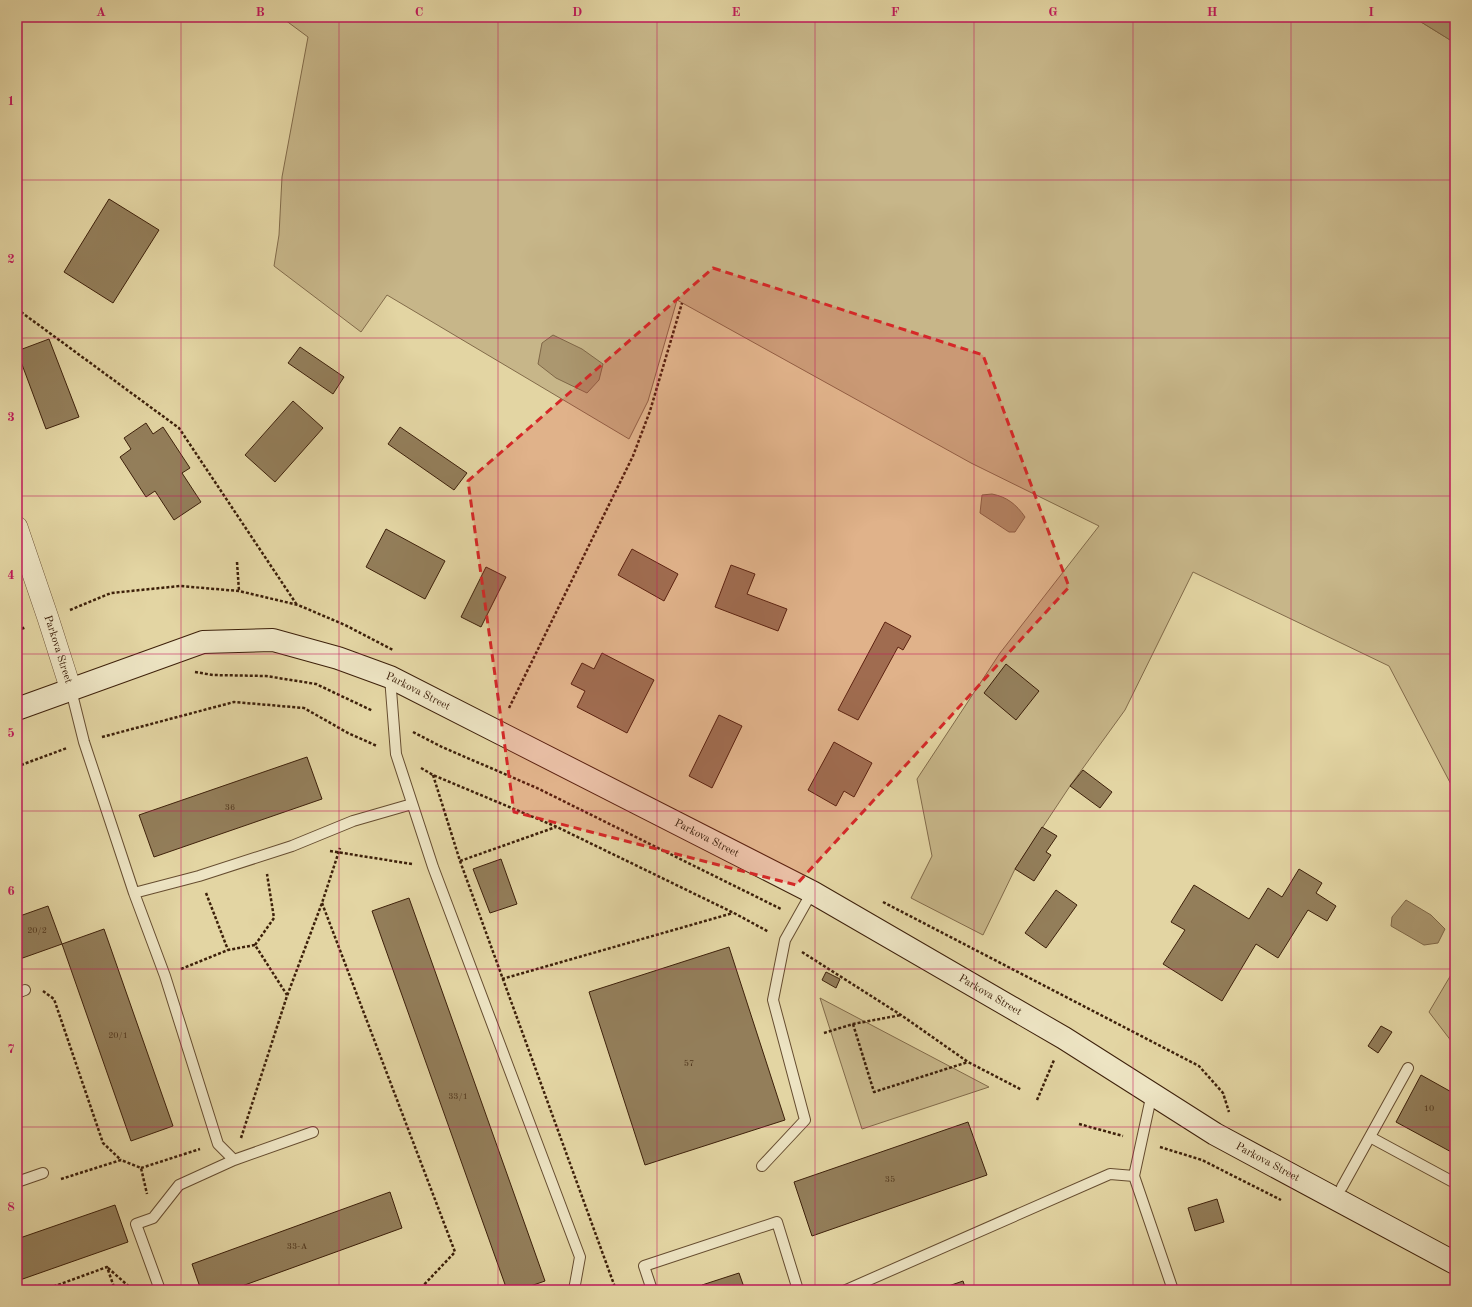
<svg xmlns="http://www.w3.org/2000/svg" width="1472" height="1307" viewBox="0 0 1472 1307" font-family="'Old Standard TT',serif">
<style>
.green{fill:#c7b689;stroke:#826b4a}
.water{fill:#ab976f;stroke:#7f6747}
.building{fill:#937e5a;stroke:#3d200a}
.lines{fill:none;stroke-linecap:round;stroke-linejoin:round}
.lane-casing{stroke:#664d30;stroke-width:12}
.street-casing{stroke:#664d30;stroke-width:22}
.secondary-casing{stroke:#3d200a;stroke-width:24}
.path{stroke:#3d200a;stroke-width:2.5;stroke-dasharray:3 2;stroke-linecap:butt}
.lane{stroke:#ede4c3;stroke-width:10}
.street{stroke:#ede4c3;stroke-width:21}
.secondary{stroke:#ede4c3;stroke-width:22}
.marked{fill:#d62828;fill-opacity:0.2;stroke:#d62828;stroke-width:3;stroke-dasharray:8 5;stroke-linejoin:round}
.grid{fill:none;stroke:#c2185b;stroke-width:1;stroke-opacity:0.55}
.labels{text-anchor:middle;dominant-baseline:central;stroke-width:3;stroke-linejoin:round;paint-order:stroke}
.number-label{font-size:9px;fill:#52381e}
.street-label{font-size:11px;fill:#3d200a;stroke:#ede4c3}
.neatline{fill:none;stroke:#c2185b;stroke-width:1.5}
.grid-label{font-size:13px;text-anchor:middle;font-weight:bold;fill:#c2185b}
</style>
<rect width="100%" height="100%" fill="#e3d5a3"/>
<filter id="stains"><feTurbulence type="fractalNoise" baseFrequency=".005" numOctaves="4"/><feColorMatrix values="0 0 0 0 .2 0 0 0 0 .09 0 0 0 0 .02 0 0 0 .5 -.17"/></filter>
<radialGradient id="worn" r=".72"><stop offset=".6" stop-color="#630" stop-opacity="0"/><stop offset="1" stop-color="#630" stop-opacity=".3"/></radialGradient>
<!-- green -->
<path class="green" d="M281,17H1413L1455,43V792L1389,666L1193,572L1125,710L1070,786L1015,869L983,935L911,898L932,856L917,779L1000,653L1099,526L971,463L677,300L648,401L629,439L387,295L361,332L274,266L279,235L282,177L308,37Z
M1455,968V1046L1429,1012Z
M820,998L989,1087L862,1129Z"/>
<!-- water -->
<path class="water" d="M1413,17H1455V43Z
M553,335L582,349L603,364L599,380L587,393L556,378L538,364L542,343Z
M992,494C1007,497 1016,504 1025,517L1015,532H1009L980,513L982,495Z
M1406,900L1431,915L1445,929L1438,943L1424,945L1391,926L1392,917Z"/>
<!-- building -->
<path class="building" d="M109,199L159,230L113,303L64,272Z
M49,339L79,417L46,429L17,351Z
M300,347L344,377L333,394L288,363Z
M293,401L323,428L275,482L245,455Z
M146,423L153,434L163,427L190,468L182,473L201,502L174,520L155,491L146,497L120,457L131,449L124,438Z
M400,427L467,473L454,490L388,444Z
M386,529L445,561L425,599L366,567Z
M632,549L678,574L664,601L618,575Z
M731,565L755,574L747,594L787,609L778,631L715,607Z
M486,567L506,577L481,627L461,617Z
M885,622L911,636L903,650L898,647L858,720L838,710Z
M602,653L654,680L627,733L577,707L585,691L571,684L582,663L594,669Z
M1006,664L1039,691L1016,720L984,693Z
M719,715L742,726L712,788L689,776Z
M834,742L872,763L854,797L844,791L836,806L808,790Z
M307,757L322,799L154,857L139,815Z
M1083,770L1112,792L1100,808L1070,786Z
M1042,827L1057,836L1046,852L1051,855L1034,881L1015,869Z
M501,859L517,904L490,913L473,869Z
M1299,869L1322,883L1316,893L1336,906L1327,921L1308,910L1278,958L1256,944L1222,1001L1163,964L1185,930L1171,922L1194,885L1249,919L1268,888L1282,897Z
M1056,890L1077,905L1046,948L1025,933Z
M409,898L545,1281L519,1290H507L372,911Z
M48,906L62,944L17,960V917Z
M104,929L173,1126L131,1141L62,944Z
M729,947L785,1120L645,1165L589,992Z
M826,972L840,979L836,988L822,980Z
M1381,1026L1392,1032L1378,1053L1368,1046Z
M1421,1075L1455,1094V1154L1396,1122Z
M968,1122L987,1175L812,1236L794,1182Z
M390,1192L402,1228L231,1290H201L192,1264Z
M1217,1199L1224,1222L1195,1231L1188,1208Z
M115,1205L128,1242L17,1281V1239Z
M739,1273L745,1290H704L702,1285Z
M963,1281L966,1290H937Z"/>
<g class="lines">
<!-- lane casing -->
<g class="lane-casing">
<path id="lane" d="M390,677L396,754L433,867L580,1257L574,1290
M71,690L84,742L134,893L165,976L218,1144L234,1160L179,1185L153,1218L136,1224L160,1290
M134,893L199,876L292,846L353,821L412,804
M17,993L25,990
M1152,1093L1134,1176L1173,1290
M1370,1137L1455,1183
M234,1160L313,1132
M762,1166L805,1120L773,1000L785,940L812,892
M17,1182L43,1173
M1342,1187L1408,1068
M652,1290L644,1266L777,1222L798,1290
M846,1290L1110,1174L1134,1176"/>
</g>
<!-- street casing -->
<g class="street-casing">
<g id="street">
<path id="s1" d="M17,527L48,618L71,690"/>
</g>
</g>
<!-- secondary casing -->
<g class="secondary-casing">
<g id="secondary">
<path id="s2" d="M17,709L203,642L273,640L338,658L390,677L812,892L1064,1038L1215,1134L1455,1263"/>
</g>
</g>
<!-- path -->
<path class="path" d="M17,315L21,312L179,428L297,605
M237,562L239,591
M70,610L111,593L180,586L239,591L298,605L345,625L393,650
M17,631L26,627
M195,672L213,675L266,676L316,684L373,711
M509,708L633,456L650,411L682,303
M413,732L442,747L537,788L781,909
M102,737L234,702L304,708L348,733L377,746
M21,765L67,748
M421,768L433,775L557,827L734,913L769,932
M433,775L460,861L616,1290
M330,851L412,864
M460,861L556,827
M206,893L228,950
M883,902L1199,1066L1223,1093L1229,1112
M322,903L455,1252L419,1290
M255,945L274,918L267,874
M802,952L901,1015L968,1062L1022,1090
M181,969L228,950L255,945L287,995
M502,979L733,913
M43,991L54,999L103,1143L121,1160
M853,1024L874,1092L968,1062
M824,1033L853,1024L901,1015
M1037,1100L1054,1060
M1079,1124L1123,1136
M241,1138L287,996L322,903L340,848
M1160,1147L1202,1160L1281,1200
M141,1168L200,1149
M61,1179L121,1160L141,1168L147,1194
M108,1268L133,1290
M44,1290L107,1267L115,1290"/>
<!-- lane -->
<use href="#lane" class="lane"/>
<!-- street -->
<use href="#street" class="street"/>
<!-- secondary -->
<use href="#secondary" class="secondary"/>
</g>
<!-- marked area -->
<path class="marked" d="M713,268L983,355L1069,587L796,885L514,812L468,481Z"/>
<!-- grid -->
<path class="grid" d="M181,17V1290M339,17V1290M498,17V1290M657,17V1290M815,17V1290M974,17V1290M1133,17V1290M1291,17V1290M17,180H1455M17,338H1455M17,496H1455M17,654H1455M17,811H1455M17,969H1455M17,1127H1455"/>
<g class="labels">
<!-- number labels -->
<g class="number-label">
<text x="230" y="807">36</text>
<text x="37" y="930">20/2</text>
<text x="118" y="1035">20/1</text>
<text x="689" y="1063">57</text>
<text x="458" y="1096">33/1</text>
<text x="1429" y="1108">10</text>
<text x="890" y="1179">35</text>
<text x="297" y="1246">33-А</text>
</g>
<!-- street labels -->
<g class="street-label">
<text stroke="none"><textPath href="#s1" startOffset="129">Parkova Street</textPath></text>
<text stroke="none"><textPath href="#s2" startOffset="422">Parkova Street</textPath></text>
<text stroke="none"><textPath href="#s2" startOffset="746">Parkova Street</textPath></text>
<text stroke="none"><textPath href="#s2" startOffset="1070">Parkova Street</textPath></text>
<text stroke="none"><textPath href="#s2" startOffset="1394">Parkova Street</textPath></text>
</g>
</g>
<!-- margin -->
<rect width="1472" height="1307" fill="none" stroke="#e3d5a3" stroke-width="44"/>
<rect x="22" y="22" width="1428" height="1263" class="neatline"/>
<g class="grid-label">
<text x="101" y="16">A</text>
<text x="260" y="16">B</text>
<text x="419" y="16">C</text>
<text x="577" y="16">D</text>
<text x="736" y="16">E</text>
<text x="895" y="16">F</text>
<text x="1053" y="16">G</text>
<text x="1212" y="16">H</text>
<text x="1371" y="16">I</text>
<text x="11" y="105">1</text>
<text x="11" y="263">2</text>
<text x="11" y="421">3</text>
<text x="11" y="579">4</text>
<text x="11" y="737">5</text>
<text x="11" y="895">6</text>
<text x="11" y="1053">7</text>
<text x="11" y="1211">8</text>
</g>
<rect width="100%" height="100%" filter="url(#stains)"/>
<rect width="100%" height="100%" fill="url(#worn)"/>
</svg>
